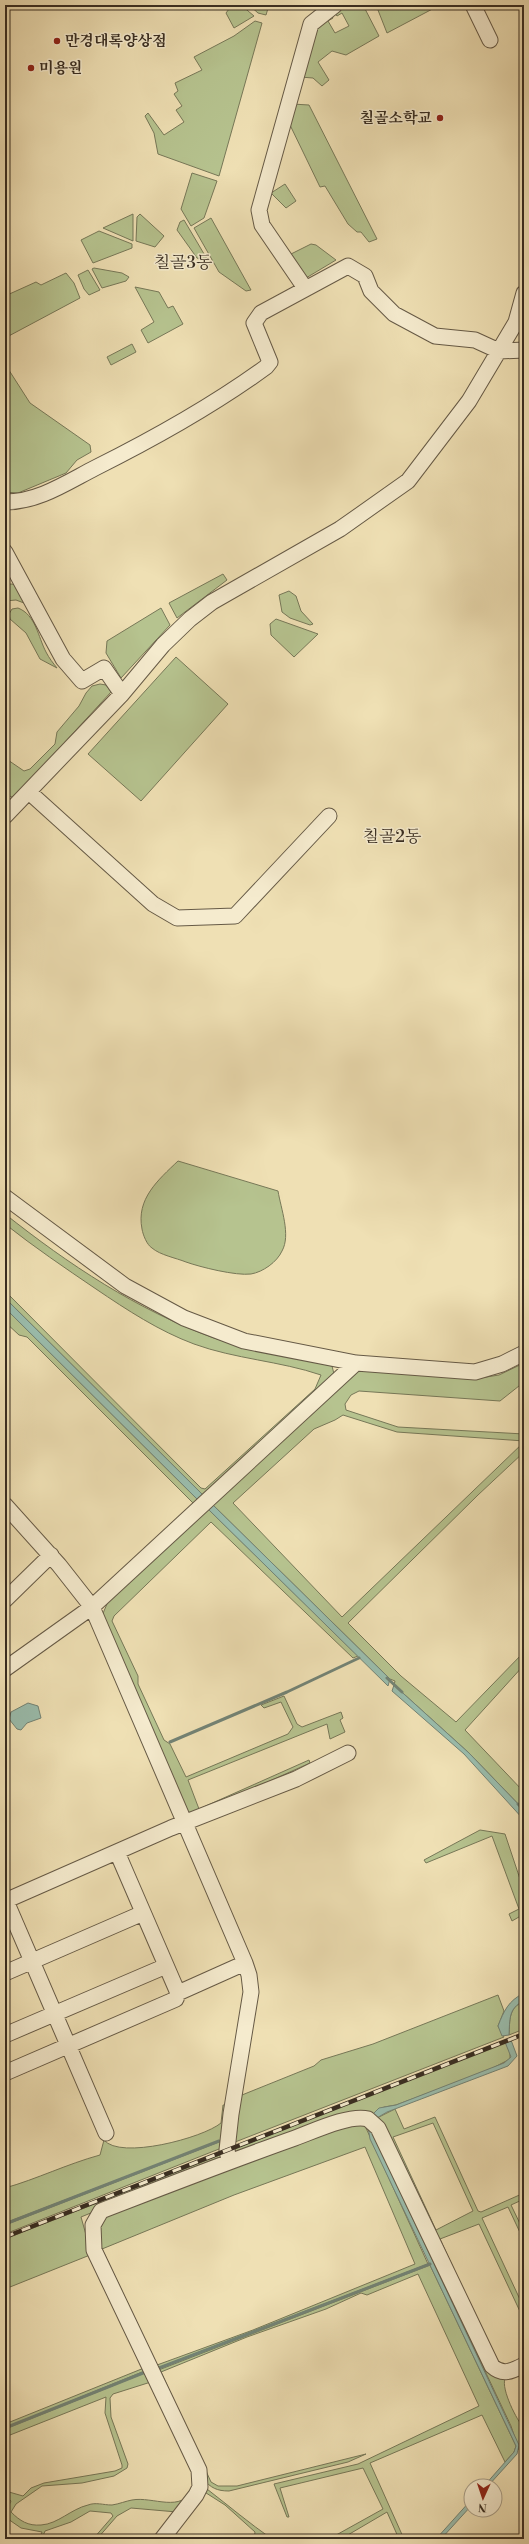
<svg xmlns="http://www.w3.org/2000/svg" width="529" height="2544" viewBox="0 0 529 2544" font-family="'Libre Bodoni','Noto Serif KR',serif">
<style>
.green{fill:#b6c38f;stroke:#777858;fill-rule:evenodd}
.water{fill:#9abdad;stroke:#738375}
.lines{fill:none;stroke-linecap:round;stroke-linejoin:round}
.stream{stroke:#738375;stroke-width:3}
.minor-casing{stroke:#665a46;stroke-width:17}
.minor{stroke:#f5ebce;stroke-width:15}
.tram{stroke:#382d21;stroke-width:1}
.rail-casing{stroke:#382d21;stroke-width:4.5}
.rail{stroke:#f5ebce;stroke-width:3;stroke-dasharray:9;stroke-linecap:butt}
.poi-dot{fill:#8f2418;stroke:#f5ebce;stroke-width:1.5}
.labels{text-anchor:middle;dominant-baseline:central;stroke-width:3;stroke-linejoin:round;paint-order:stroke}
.poi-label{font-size:15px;font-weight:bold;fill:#382d21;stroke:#f5ebce;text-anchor:start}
.quarter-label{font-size:17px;fill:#382d21;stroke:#f5ebce}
</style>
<rect width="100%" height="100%" fill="#efe0b4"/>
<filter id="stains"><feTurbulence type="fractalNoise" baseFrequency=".005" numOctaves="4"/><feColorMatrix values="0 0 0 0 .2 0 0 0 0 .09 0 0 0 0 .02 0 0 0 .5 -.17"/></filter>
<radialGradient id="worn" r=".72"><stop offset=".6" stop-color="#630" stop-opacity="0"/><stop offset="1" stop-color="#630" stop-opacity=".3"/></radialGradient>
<!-- green -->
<path class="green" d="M232,5H241L254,16L234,28L226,13Z
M249,5H269L266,15L258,13Z
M347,5H363L379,36L346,55L332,51L318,62L329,80L322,86L313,78L300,77L314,25L331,14L333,18L328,21L335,33L349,26L342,13L337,16L334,12Z
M376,5H440L387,33Z
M255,21L262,23L219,176L158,154L154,133L145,116L148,113L164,135L184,122L176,110L182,106L174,94L178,91L175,83L202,70L194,57L234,36Z
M292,104L309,105L377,239L369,242L361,232H357L348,224L325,186L320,187L290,125Z
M192,173L217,181L204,218L191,226L181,209Z
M285,184L296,201L286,208L271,193Z
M133,214V241L103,228Z
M140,214L164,236L155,247L136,241L137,217Z
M211,218L251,290L246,291L219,272L194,228Z
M184,220L210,264L197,258L177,230L180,222Z
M99,231L132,244V248L93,263L81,240Z
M311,244L316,245L336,260L306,278L289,255Z
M94,268L122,273L129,277L126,281L102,288L92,269Z
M88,270L100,290L89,295L84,289L78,275Z
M66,273L74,283L80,298L5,338V296L36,282L41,285Z
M135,287L159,292L168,308L173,306L183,324L148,343L141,330L154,322Z
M132,344L136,352L111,365L107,357Z
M5,364L30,403L90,445L91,452L77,460L66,473L18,493L5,492Z
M223,574L227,580L177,618L169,603Z
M11,584L18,585L32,606L16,600L5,601V585Z
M289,591L296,596L301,611L313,624L310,625L290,618L282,612L279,595Z
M18,608C36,615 38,637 46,652C49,658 53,663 57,668L40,659L26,633L10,619L9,614L12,609Z
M161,608L170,625L121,678L106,653L107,641Z
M276,619L318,634L294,657L271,635L270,624Z
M176,657L228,704L141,801L88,754Z
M100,684L106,685L111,692L18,793L12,797L5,794V758L24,771L30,769L55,744L57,732L79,706L86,693L92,686Z
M178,1161L278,1191C281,1209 291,1235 282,1251C277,1262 263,1272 251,1274C236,1276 200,1267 186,1262C176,1258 160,1255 152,1248C147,1245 143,1235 142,1229C136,1199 158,1180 178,1161Z
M5,1214C68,1264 137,1310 214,1338C251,1351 293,1357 332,1366L334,1374L206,1498L5,1298V1291L201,1488L205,1489L315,1389L321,1375C280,1361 235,1359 194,1344C159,1331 127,1310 96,1289C65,1268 34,1247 5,1224Z
M5,1308L201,1503L196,1506L27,1337L19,1335L5,1322Z
M524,1363V1382L500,1401L359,1391L351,1395L345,1404L346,1410L398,1427L524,1434V1441L397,1432L343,1415L335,1420L314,1429L233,1503L342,1617L524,1442V1452L478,1495L348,1623L401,1676L456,1722L524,1652V1665L465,1730L524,1792V1810L469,1753L394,1685L395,1681L390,1679L213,1505L359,1369L474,1379L499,1375Z
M208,1509L358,1656L353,1658L211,1522L114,1616L112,1621L138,1676V1684L164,1740L170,1744L186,1777L288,1734L293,1727L281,1702L264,1708L261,1705L284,1696L297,1724L302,1727L341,1712L343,1718L340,1720L345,1732L330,1739L327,1724L188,1780L199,1809L309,1760L310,1763L196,1814L188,1813L101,1618L107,1604L120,1590Z
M480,1830L505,1834L524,1891V1914L512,1921L509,1914L519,1909L492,1836L426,1863L424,1860Z
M498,1995L504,2011L498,2026L504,2037L230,2144L237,2097L314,2066L321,2060L373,2044Z
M524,2001V2029L509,2035C510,2020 508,2008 524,2001Z
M505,2042L510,2051V2059L485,2072L396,2105L384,2107L372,2115L232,2156L229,2151Z
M223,2105H227L224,2139L5,2223V2188C37,2179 67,2164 100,2155L104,2140C120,2160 203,2138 221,2123Z
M395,2109L404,2129L435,2117L478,2211L481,2212L524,2193V2199L511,2205L524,2232V2241L508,2207L482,2218L524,2308V2320L479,2224L440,2239L500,2370L375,2119ZM433,2123L473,2211L436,2230L393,2137Z
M367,2121L505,2379C501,2389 517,2421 524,2428V2444L519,2450L511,2426L375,2138L366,2128L428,2264L155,2369L98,2248L100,2216L350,2123ZM365,2147L415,2264L253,2330L157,2365L102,2249L234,2195Z
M224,2140V2147L5,2234V2225Z
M225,2153V2158L81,2217L90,2249L147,2370L5,2428V2424L144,2368L90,2255L5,2289V2239Z
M430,2265L516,2446L514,2452L505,2462L482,2415L370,2463L404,2539H399L387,2512L341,2539H329L383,2509L363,2468L280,2488L289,2517H287L274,2484L358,2464L479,2406L418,2274L367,2295L361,2293L326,2309L247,2337L161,2372L211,2482L218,2486H237L366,2454L348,2462L229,2491C217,2491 211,2488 203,2479L156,2371Z
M147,2372L151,2373L198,2476C199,2501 174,2521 160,2539H155L177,2512L131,2508L117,2516L97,2539H93L113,2516L111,2513L90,2511L71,2522L45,2531L43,2536L51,2539H39L42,2532L21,2528L8,2519L5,2523V2513L11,2501L5,2495V2486L9,2492L23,2496L31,2488L44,2483L115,2471L122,2468V2465L105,2413L106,2397L5,2437V2429ZM154,2381C163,2402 200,2470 193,2488C182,2514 153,2496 132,2500C126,2501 119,2504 112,2505C103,2505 96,2502 88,2505C71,2509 58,2524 41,2525C28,2526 20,2521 11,2512L16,2504L42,2486L82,2483L114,2476L127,2468L128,2464L111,2417L110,2398L113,2394Z
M207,2489C229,2506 249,2523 272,2539H254L255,2532L225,2505L203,2491Z"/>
<!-- water -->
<path class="water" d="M5,1298L206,1498L201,1503L5,1308Z
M213,1505L390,1679L388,1686L208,1509Z
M394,1685L469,1753L524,1810V1820L464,1754L392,1691Z
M28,1703L38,1706L41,1718L27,1723L21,1730L17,1729L9,1719L11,1712Z
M524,1993V2001C508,2008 510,2020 509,2035L502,2036L498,2026C504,2011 508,2001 524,1993Z
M511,2040L517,2056L508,2066L387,2112L375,2119L372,2115L379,2108L396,2105L504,2063L511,2057L505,2042Z
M367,2121L519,2445L517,2454L488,2486H484L514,2452L516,2446L370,2139Z
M471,2500V2506L441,2539H436Z"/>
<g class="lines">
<!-- stream -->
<path class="stream" d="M387,1678L402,1692
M170,1742L287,1692L359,1658
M518,1804L524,1810
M5,2224L219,2141
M159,2368L430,2264
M5,2428L148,2371"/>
<!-- minor casing -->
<g class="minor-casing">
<path id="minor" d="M473,5L490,40
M305,288L262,225L259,210L311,24L335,5
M5,502C38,502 66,483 95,468C155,438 211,407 266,367L270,362L254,323L261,313L348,266L365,276L371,291L394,314L435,336L475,340L499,351L524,350
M5,552L63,659L82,681L104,668L122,694
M29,792L153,904L177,918L235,916L329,816
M5,816L122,694L163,645L190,619L212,602L340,529L408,481L469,401L516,322L524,293
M5,1197L125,1286L184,1318L244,1341L356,1363L475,1372L502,1364L524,1353
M5,1505L59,1565L92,1607L245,1963L178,1993L117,1852
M5,1600L51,1555
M5,1669L92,1607L356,1363
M5,1901L171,1828L296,1779L348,1753
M6,1901L106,2133
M5,1973L143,1913
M5,2035L166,1966
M5,2073L176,1999L178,1993
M229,2161L227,2150L231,2114L251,1992L249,1975L245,1963
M162,2539L196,2495L200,2487L199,2470L94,2250L93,2225L101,2211C166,2186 230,2161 295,2138C314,2131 350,2114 368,2119L378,2128L492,2366C503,2376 512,2371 524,2365"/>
</g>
<!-- minor -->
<use href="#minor" class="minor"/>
<!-- tram -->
<path class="tram" d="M5,7L9,5"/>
<!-- rail casing -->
<g class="rail-casing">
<path id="rail" d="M5,2237L524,2034"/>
</g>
<!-- rail -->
<use href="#rail" class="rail"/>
</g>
<!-- markers -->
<g class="poi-dot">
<circle cx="57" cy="41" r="4"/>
<circle cx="31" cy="68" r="4"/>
<circle cx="440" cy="118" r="4"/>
</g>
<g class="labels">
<!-- poi labels -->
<g class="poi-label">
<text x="65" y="41">만경대록양상점</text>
<text x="39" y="68">미용원</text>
<text x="432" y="118" text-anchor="end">칠골소학교</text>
</g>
<!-- quarter labels -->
<g class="quarter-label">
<text x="183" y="263">칠골3동</text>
<text x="392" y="837">칠골2동</text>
</g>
</g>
<!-- margin -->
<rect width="529" height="2544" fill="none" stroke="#efe0b4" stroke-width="20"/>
<rect x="6" y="6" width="517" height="2532" fill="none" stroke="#382d21" stroke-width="2"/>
<rect x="10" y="10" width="509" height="2524" fill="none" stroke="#382d21"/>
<!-- north arrow -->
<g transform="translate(483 2498) rotate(183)"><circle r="19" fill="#f5ebce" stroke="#a99f89"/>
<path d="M0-3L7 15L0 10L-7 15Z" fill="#8f2418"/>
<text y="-6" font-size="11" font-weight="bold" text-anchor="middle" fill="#382d21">N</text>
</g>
<rect width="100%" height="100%" filter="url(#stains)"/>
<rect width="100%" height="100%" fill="url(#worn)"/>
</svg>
